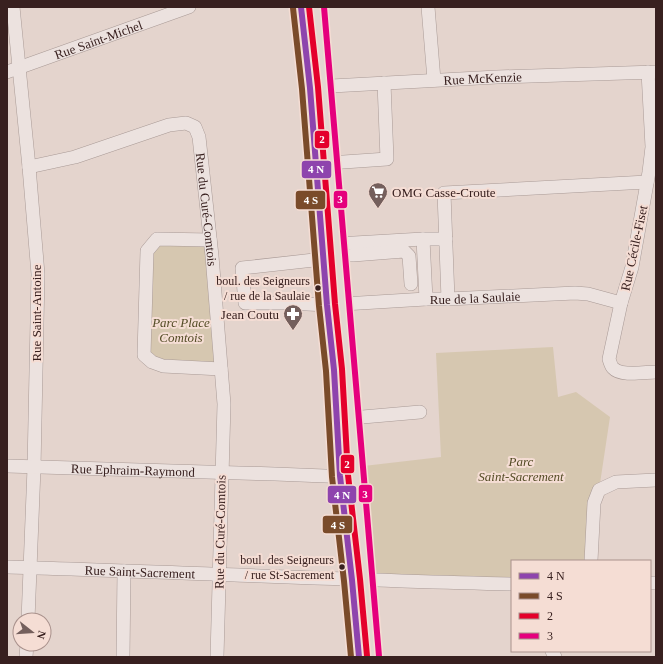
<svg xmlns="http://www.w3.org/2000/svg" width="663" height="664" viewBox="0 0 663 664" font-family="'Times New Roman',serif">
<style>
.green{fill:#d6c7b0}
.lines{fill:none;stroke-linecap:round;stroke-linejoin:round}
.minor-casing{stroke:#a99a96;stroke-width:14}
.major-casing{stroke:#8f807d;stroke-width:18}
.minor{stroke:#ece2df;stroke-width:13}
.major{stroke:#e3d6d0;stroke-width:16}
.bus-1-casing{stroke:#f5ddd4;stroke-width:9}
.bus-2-casing{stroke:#f5ddd4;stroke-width:9}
.bus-3-casing{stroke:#f5ddd4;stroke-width:9}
.bus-4-casing{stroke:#f5ddd4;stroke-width:9}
.bus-1{stroke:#8e44ad;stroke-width:6}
.bus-2{stroke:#7a4b2a;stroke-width:6}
.bus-3{stroke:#e4002b;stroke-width:6}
.bus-4{stroke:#e5007d;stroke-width:6}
.bus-dot{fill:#38201f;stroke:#f5ddd4;stroke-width:1.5}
.labels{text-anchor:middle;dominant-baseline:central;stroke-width:4;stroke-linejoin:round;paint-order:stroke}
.bus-label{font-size:12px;fill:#38201f;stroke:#f5ddd4;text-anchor:end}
.street-label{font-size:13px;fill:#38201f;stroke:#f5ddd4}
.poi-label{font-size:13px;fill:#38201f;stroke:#f5ddd4;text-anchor:start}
.park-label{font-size:13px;font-style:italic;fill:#544c26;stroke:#f5ddd4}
.line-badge{stroke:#f5ddd4;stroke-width:1.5}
.badge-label{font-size:11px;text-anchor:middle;font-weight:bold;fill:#fff}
</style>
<rect width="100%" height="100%" fill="#e4d4cd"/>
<!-- green -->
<path class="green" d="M157,239L210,240L221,369L163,366L144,355L147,251Z
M553,347L558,397L576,392L610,417L599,490L591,561H512V584L364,581L355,467L441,457L436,353Z"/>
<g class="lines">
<!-- minor casing -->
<g class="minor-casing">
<g id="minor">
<path d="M13,7L29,167L38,274L34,468L28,620"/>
<path d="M428,7L434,80"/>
<path id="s1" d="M7,72L189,7"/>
<path d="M648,72L652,147L649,172L632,267L621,303L609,359C610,362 611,366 613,368C621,377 645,372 656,372"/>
<path id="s2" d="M313,87L497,77L656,72"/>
<path d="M329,163L387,159L384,83"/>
<path id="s3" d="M29,167L75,157L169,125L186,123L195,127L199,137L212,256L224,404L217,657"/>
<path d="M423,239L426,299"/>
<path d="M210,240L157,239L147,251L144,355L152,362L163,366L221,369"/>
<path d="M337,244L423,239H446"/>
<path d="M353,255L404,251L409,256L411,284"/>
<path id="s4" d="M332,258L242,268L245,303H287L327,305L426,299H448L575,293L588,294L621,303"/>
<path d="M448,299L444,193L647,182"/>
<path d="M351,418L420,412"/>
<path id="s5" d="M7,466L275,474L350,477"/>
<path d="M591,561L594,503L599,490L616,482L656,480"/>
<path id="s6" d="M7,567C175,572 344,580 512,584"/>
<path d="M650,583H656"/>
<path d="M552,651L555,657"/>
<path d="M26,657L27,644"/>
<path d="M123,657L124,571"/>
</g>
</g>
<!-- major casing -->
<g class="major-casing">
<path id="major" d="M301,7L310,88L327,305L334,370L340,476L352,580L359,657
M316,7L371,657"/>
</g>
<!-- minor -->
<use href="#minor" class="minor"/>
<!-- major -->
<use href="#major" class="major"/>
<!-- bus-1 casing -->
<g class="bus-1-casing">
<path id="bus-1" d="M301,7L310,88L327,305L334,370L340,476L352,580L359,657"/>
</g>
<!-- bus-2 casing -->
<g class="bus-2-casing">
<path id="bus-2" d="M293,8L302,89L319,306L326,371L332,477L344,581L351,657"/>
</g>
<!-- bus-3 casing -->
<g class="bus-3-casing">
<path id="bus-3" d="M309,7L318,87L335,304L342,369L348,475L360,579L367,656"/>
</g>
<!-- bus-4 casing -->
<g class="bus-4-casing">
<path id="bus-4" d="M324,7L379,656"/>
</g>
<!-- bus-1 -->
<use href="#bus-1" class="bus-1"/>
<!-- bus-2 -->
<use href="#bus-2" class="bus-2"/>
<!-- bus-3 -->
<use href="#bus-3" class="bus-3"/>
<!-- bus-4 -->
<use href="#bus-4" class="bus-4"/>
</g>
<!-- icons -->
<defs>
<g id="supermarket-pin" transform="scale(1)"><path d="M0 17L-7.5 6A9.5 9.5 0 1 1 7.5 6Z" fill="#745f5c" stroke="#f5ddd4"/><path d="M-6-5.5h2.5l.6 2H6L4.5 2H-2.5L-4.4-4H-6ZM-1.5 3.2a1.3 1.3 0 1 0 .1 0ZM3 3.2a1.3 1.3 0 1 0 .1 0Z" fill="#fff"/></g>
<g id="pharmacy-pin" transform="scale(1)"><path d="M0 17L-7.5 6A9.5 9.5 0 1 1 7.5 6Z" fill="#745f5c" stroke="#f5ddd4"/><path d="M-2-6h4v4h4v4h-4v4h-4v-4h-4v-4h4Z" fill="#fff"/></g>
</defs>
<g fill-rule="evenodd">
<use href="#supermarket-pin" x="378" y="192"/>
<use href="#pharmacy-pin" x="293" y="314"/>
</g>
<!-- markers -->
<g class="bus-dot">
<circle cx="318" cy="288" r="3.5"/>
<circle cx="342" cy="567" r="3.5"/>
</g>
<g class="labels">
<!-- bus labels -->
<g class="bus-label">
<text x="310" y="281">boul. des Seigneurs<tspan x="310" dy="15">/ rue de la Saulaie</tspan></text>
<text x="334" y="560">boul. des Seigneurs<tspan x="334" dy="15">/ rue St-Sacrement</tspan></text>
</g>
<!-- street labels -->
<g class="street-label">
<text stroke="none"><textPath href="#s1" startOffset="97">Rue Saint-Michel</textPath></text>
<text stroke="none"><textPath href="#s2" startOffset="170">Rue McKenzie</textPath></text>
<text stroke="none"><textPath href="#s3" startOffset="257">Rue du Curé-Comtois</textPath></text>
<text transform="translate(634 248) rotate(-78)">Rue Cécile-Fiset</text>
<text stroke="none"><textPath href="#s4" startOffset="356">Rue de la Saulaie</textPath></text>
<text transform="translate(36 313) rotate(-90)">Rue Saint-Antoine</text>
<text stroke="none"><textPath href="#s5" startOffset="126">Rue Ephraim-Raymond</textPath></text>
<text transform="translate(220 532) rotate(-89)">Rue du Curé-Comtois</text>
<text stroke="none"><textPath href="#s6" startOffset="133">Rue Saint-Sacrement</textPath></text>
</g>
<!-- poi labels -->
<g class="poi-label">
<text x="392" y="192">OMG Casse-Croute</text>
<text x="279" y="314" text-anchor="end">Jean Coutu</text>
</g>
<!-- park labels -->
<g class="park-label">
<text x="181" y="322">Parc Place<tspan x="181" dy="15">Comtois</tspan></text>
<text x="521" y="461">Parc<tspan x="521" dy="15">Saint-Sacrement</tspan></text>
</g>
</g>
<g class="line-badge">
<rect x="314" y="130" width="16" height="19" rx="4" fill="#e4002b"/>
<rect x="301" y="160" width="31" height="19" rx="4" fill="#8e44ad"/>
<rect x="333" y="190" width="15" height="19" rx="4" fill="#e5007d"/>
<rect x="295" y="190" width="31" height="20" rx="4" fill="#7a4b2a"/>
<rect x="340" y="454" width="15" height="20" rx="4" fill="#e4002b"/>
<rect x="358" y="484" width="15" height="19" rx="4" fill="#e5007d"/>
<rect x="327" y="485" width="30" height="19" rx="4" fill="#8e44ad"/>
<rect x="322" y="515" width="31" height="19" rx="4" fill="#7a4b2a"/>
</g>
<g class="badge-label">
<text x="322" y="143">2</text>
<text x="316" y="173">4 N</text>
<text x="340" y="203">3</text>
<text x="311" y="204">4 S</text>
<text x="347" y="468">2</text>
<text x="365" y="498">3</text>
<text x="342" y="499">4 N</text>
<text x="338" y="529">4 S</text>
</g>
<!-- border -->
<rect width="663" height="664" fill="none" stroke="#38201f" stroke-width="16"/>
<!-- legend -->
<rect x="511" y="560" width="140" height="92" fill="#f5ddd4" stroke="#a9918c"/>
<rect x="519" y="573" width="20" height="6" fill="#8e44ad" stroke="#a9918c"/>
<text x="547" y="580" font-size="12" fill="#38201f">4 N</text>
<rect x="519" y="593" width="20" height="6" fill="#7a4b2a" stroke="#a9918c"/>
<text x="547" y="600" font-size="12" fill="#38201f">4 S</text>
<rect x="519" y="613" width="20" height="6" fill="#e4002b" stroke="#a9918c"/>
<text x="547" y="620" font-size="12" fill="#38201f">2</text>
<rect x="519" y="633" width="20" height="6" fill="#e5007d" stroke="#a9918c"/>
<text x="547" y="640" font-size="12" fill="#38201f">3</text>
<!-- north arrow -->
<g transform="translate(32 632) rotate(107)"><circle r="19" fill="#f5ddd4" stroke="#a9918c"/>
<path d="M0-3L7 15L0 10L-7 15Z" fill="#745f5c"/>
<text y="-6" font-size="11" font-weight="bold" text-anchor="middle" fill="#38201f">N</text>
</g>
</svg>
